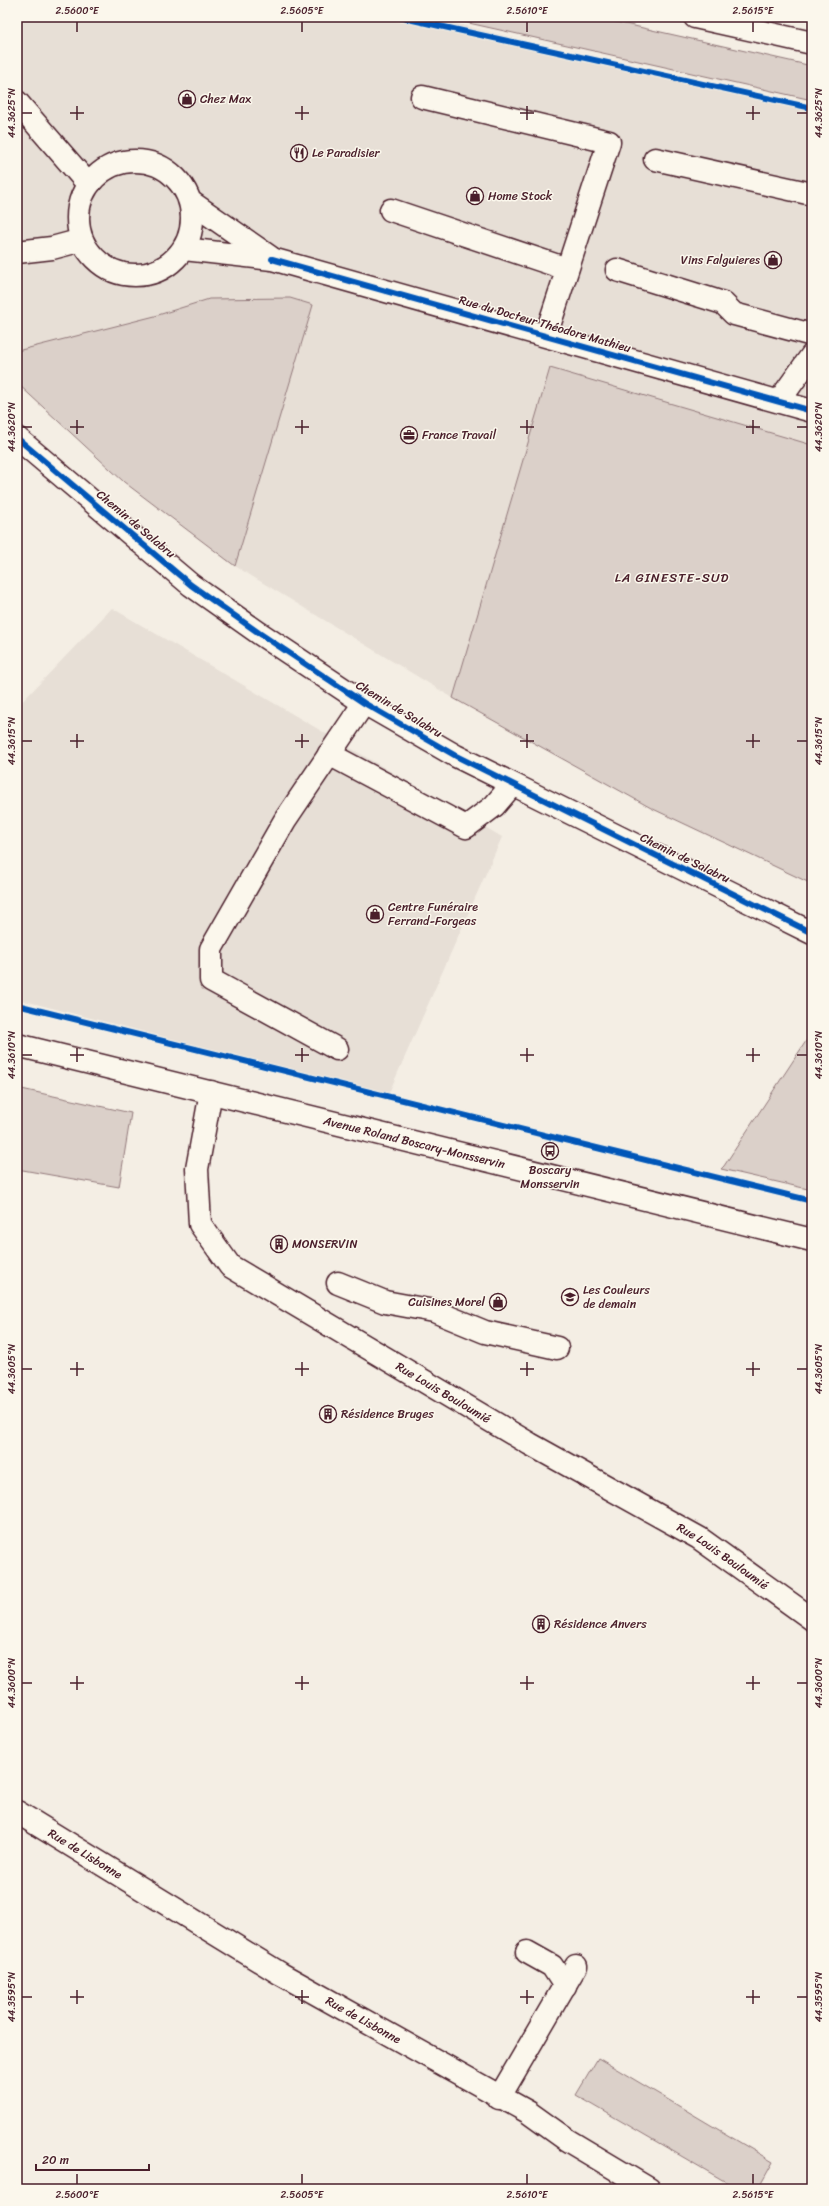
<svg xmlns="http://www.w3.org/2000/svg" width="829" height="2206" viewBox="0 0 829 2206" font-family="Sriracha,sans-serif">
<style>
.built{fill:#e7dfd6}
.green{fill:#dbd0c9;stroke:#92787a}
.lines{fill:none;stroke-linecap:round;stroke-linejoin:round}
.minor-casing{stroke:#4a1f2b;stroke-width:25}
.major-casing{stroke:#4a1f2b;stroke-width:25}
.minor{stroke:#fbf7ec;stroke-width:22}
.major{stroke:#fbf7ec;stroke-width:22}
.cycleway-casing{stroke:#fbf7ec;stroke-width:8}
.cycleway{stroke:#0057b8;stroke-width:6}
.ticks{fill:none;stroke:#4a1f2b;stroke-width:1.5}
.labels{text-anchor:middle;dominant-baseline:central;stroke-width:3;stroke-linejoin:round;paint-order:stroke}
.poi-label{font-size:12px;fill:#4a1f2b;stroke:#fbf7ec;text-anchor:start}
.street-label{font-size:12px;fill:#4a1f2b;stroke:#fbf7ec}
.neighbourhood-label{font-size:13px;letter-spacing:1px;fill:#4a1f2b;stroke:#fbf7ec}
.neatline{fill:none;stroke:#4a1f2b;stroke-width:1.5}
.ticks-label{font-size:10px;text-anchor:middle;fill:#4a1f2b}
</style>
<rect width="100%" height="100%" fill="#f4eee4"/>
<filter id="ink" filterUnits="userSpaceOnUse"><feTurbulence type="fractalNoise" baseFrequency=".025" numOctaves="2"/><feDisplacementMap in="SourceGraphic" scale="8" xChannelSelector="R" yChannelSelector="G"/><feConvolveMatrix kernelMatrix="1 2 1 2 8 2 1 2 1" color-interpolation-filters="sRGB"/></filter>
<g filter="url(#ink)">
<!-- built -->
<path class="built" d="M17,17H429L812,112V884L651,808L453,698L235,566L124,482L17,383Z
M112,608L502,837L388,1095L17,999V707Z"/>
<!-- green -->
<path class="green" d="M442,17H594L812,66V100Z
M290,298L313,305L235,566L124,482L17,383V351L155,316L209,299Z
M550,368L812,445V884L651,808L453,698Z
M812,1032V1190L721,1169L724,1166Z
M17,1088L131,1113L119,1187L17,1169Z
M598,2058L773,2162L758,2189H738L576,2095Z"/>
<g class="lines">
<!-- minor casing -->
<g class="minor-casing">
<g id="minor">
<path d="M422,97L609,142L546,335"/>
<path d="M17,102L88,184"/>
<path d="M655,159L812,194"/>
<circle cx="135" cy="218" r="57"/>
<path d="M191,202L270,257"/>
<path d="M391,210L567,269"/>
<path d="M184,249L272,259L812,411"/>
<path d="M17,252L52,248L82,240"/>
<path d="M617,270L723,303L734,314L812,335"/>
<path d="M779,401L812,355"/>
<path d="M17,438L191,585L259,633L364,703L456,756L812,933"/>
<path d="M329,754L466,827L494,806L512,785"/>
<path d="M337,1049L211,980V949L285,820L364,703"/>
<path id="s1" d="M211,1092L197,1169L200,1224L230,1266L530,1444L699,1538L812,1619"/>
<path d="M338,1283L385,1302L434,1311L485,1332L557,1348"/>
<path id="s2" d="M17,1812L281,1974L528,2112L567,2140L649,2189"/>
<path d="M527,1952L552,1966L565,1986"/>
<path d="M499,2098L576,1966"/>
</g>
</g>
<!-- major casing -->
<g class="major-casing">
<g id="major">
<path d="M695,17L812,43"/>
<path id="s3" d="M17,1045L812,1240"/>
</g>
</g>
<!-- minor -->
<use href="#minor" class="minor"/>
<!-- major -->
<use href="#major" class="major"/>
<!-- cycleway casing -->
<g class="cycleway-casing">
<path id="cycleway" d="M399,17L812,108
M272,259L812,411
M17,438L191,585L259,633L364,703L456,756L812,933
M17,1005L812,1201"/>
</g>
<!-- cycleway -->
<use href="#cycleway" class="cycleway"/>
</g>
</g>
<!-- ticks -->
<path class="ticks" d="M77,22V32M302,22V32M527,22V32M753,22V32M77,106V120M302,106V120M527,106V120M753,106V120M22,113H32M70,113H84M295,113H309M520,113H534M746,113H760M797,113H807M77,420V434M302,420V434M527,420V434M753,420V434M22,427H32M70,427H84M295,427H309M520,427H534M746,427H760M797,427H807M77,734V748M302,734V748M527,734V748M753,734V748M22,741H32M70,741H84M295,741H309M520,741H534M746,741H760M797,741H807M77,1048V1062M302,1048V1062M527,1048V1062M753,1048V1062M22,1055H32M70,1055H84M295,1055H309M520,1055H534M746,1055H760M797,1055H807M77,1362V1376M302,1362V1376M527,1362V1376M753,1362V1376M22,1369H32M70,1369H84M295,1369H309M520,1369H534M746,1369H760M797,1369H807M77,1676V1690M302,1676V1690M527,1676V1690M753,1676V1690M22,1683H32M70,1683H84M295,1683H309M520,1683H534M746,1683H760M797,1683H807M77,1990V2004M302,1990V2004M527,1990V2004M753,1990V2004M22,1997H32M70,1997H84M295,1997H309M520,1997H534M746,1997H760M797,1997H807M77,2174V2184M302,2174V2184M527,2174V2184M753,2174V2184"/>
<!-- icons -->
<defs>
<g id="shop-ring" transform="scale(0.9)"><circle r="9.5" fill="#fbf7ec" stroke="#4a1f2b" stroke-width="1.5"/><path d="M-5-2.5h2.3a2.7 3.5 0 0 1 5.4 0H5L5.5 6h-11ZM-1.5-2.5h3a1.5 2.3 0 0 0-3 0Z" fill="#4a1f2b"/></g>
<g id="restaurant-ring" transform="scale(0.9)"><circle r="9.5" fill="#fbf7ec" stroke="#4a1f2b" stroke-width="1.5"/><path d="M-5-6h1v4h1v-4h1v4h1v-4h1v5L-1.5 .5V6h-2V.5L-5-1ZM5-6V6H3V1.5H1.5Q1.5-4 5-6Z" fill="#4a1f2b"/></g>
<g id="office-ring" transform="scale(0.9)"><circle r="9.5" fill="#fbf7ec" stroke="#4a1f2b" stroke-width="1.5"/><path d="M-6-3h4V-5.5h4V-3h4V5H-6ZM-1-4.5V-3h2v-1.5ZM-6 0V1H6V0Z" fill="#4a1f2b"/></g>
<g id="bus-ring" transform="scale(0.9)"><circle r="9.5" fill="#fbf7ec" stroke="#4a1f2b" stroke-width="1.5"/><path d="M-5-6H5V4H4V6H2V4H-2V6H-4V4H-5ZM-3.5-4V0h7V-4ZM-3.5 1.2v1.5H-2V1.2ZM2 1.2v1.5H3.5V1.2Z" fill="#4a1f2b"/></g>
<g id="building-ring" transform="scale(0.9)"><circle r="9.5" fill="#fbf7ec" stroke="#4a1f2b" stroke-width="1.5"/><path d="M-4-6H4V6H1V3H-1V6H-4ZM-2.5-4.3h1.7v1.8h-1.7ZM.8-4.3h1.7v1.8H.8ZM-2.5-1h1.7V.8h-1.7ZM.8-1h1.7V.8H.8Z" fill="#4a1f2b"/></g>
<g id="school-ring" transform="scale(0.9)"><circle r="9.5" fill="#fbf7ec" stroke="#4a1f2b" stroke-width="1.5"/><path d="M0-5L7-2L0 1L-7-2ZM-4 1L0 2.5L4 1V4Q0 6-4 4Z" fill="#4a1f2b"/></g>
</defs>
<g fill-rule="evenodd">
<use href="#shop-ring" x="187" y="99"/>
<use href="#restaurant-ring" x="299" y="153"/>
<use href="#shop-ring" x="475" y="196"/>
<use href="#shop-ring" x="773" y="260"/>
<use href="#office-ring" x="409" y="435"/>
<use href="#shop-ring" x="375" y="914"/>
<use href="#bus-ring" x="550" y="1151"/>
<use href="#building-ring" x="279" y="1244"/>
<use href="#school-ring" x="570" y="1297"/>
<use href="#shop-ring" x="498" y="1302"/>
<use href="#building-ring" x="328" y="1414"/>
<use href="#building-ring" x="541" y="1624"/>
</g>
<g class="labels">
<!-- poi labels -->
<g class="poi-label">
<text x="200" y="99">Chez Max</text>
<text x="312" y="153">Le Paradisier</text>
<text x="488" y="196">Home Stock</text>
<text x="760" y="260" text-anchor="end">Vins Falguieres</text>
<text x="422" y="435">France Travail</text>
<text x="388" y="907">Centre Funéraire<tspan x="388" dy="14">Ferrand-Forgeas</tspan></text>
<text x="550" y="1170" text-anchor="middle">Boscary<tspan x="550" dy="14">Monsservin</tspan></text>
<text x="292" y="1244">MONSERVIN</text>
<text x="583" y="1290">Les Couleurs<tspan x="583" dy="14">de demain</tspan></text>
<text x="485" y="1302" text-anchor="end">Cuisines Morel</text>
<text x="341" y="1414">Résidence Bruges</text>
<text x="554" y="1624">Résidence Anvers</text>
</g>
<!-- street labels -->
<g class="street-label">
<text transform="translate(545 324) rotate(16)">Rue du Docteur Théodore Mathieu</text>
<text transform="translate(136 524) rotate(40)">Chemin de Salabru</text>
<text transform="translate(399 709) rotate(31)">Chemin de Salabru</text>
<text transform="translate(685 858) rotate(26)">Chemin de Salabru</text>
<text stroke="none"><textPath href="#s3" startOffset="409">Avenue Roland Boscary-Monsservin</textPath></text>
<text stroke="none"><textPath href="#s1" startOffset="433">Rue Louis Bouloumié</textPath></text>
<text stroke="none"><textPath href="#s1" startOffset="757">Rue Louis Bouloumié</textPath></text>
<text stroke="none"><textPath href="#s2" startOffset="80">Rue de Lisbonne</textPath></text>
<text stroke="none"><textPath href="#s2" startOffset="404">Rue de Lisbonne</textPath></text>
</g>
<!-- neighbourhood labels -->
<g class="neighbourhood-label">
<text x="672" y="577">LA GINESTE-SUD</text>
</g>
</g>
<!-- margin -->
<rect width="829" height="2206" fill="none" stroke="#fbf7ec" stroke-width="44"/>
<!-- scale -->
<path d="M36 2164v6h113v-6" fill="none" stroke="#4a1f2b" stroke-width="2"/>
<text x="42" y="2164" font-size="12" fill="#4a1f2b" stroke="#fbf7ec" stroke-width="3" paint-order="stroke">20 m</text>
<rect x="22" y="22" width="785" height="2162" class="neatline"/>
<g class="ticks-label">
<text x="77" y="14">2.5600°E</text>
<text x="302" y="14">2.5605°E</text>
<text x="527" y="14">2.5610°E</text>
<text x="753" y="14">2.5615°E</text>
<text transform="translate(11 113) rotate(-90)" y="4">44.3625°N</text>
<text transform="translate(818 113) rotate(-90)" y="4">44.3625°N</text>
<text transform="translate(11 427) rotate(-90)" y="4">44.3620°N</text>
<text transform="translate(818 427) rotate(-90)" y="4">44.3620°N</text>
<text transform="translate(11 741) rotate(-90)" y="4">44.3615°N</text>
<text transform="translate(818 741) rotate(-90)" y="4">44.3615°N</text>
<text transform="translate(11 1055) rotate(-90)" y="4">44.3610°N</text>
<text transform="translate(818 1055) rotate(-90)" y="4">44.3610°N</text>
<text transform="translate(11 1369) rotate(-90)" y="4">44.3605°N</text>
<text transform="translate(818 1369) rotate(-90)" y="4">44.3605°N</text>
<text transform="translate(11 1683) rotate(-90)" y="4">44.3600°N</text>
<text transform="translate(818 1683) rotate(-90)" y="4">44.3600°N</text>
<text transform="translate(11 1997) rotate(-90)" y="4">44.3595°N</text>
<text transform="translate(818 1997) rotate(-90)" y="4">44.3595°N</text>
<text x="77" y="2198">2.5600°E</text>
<text x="302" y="2198">2.5605°E</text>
<text x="527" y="2198">2.5610°E</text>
<text x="753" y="2198">2.5615°E</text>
</g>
</svg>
